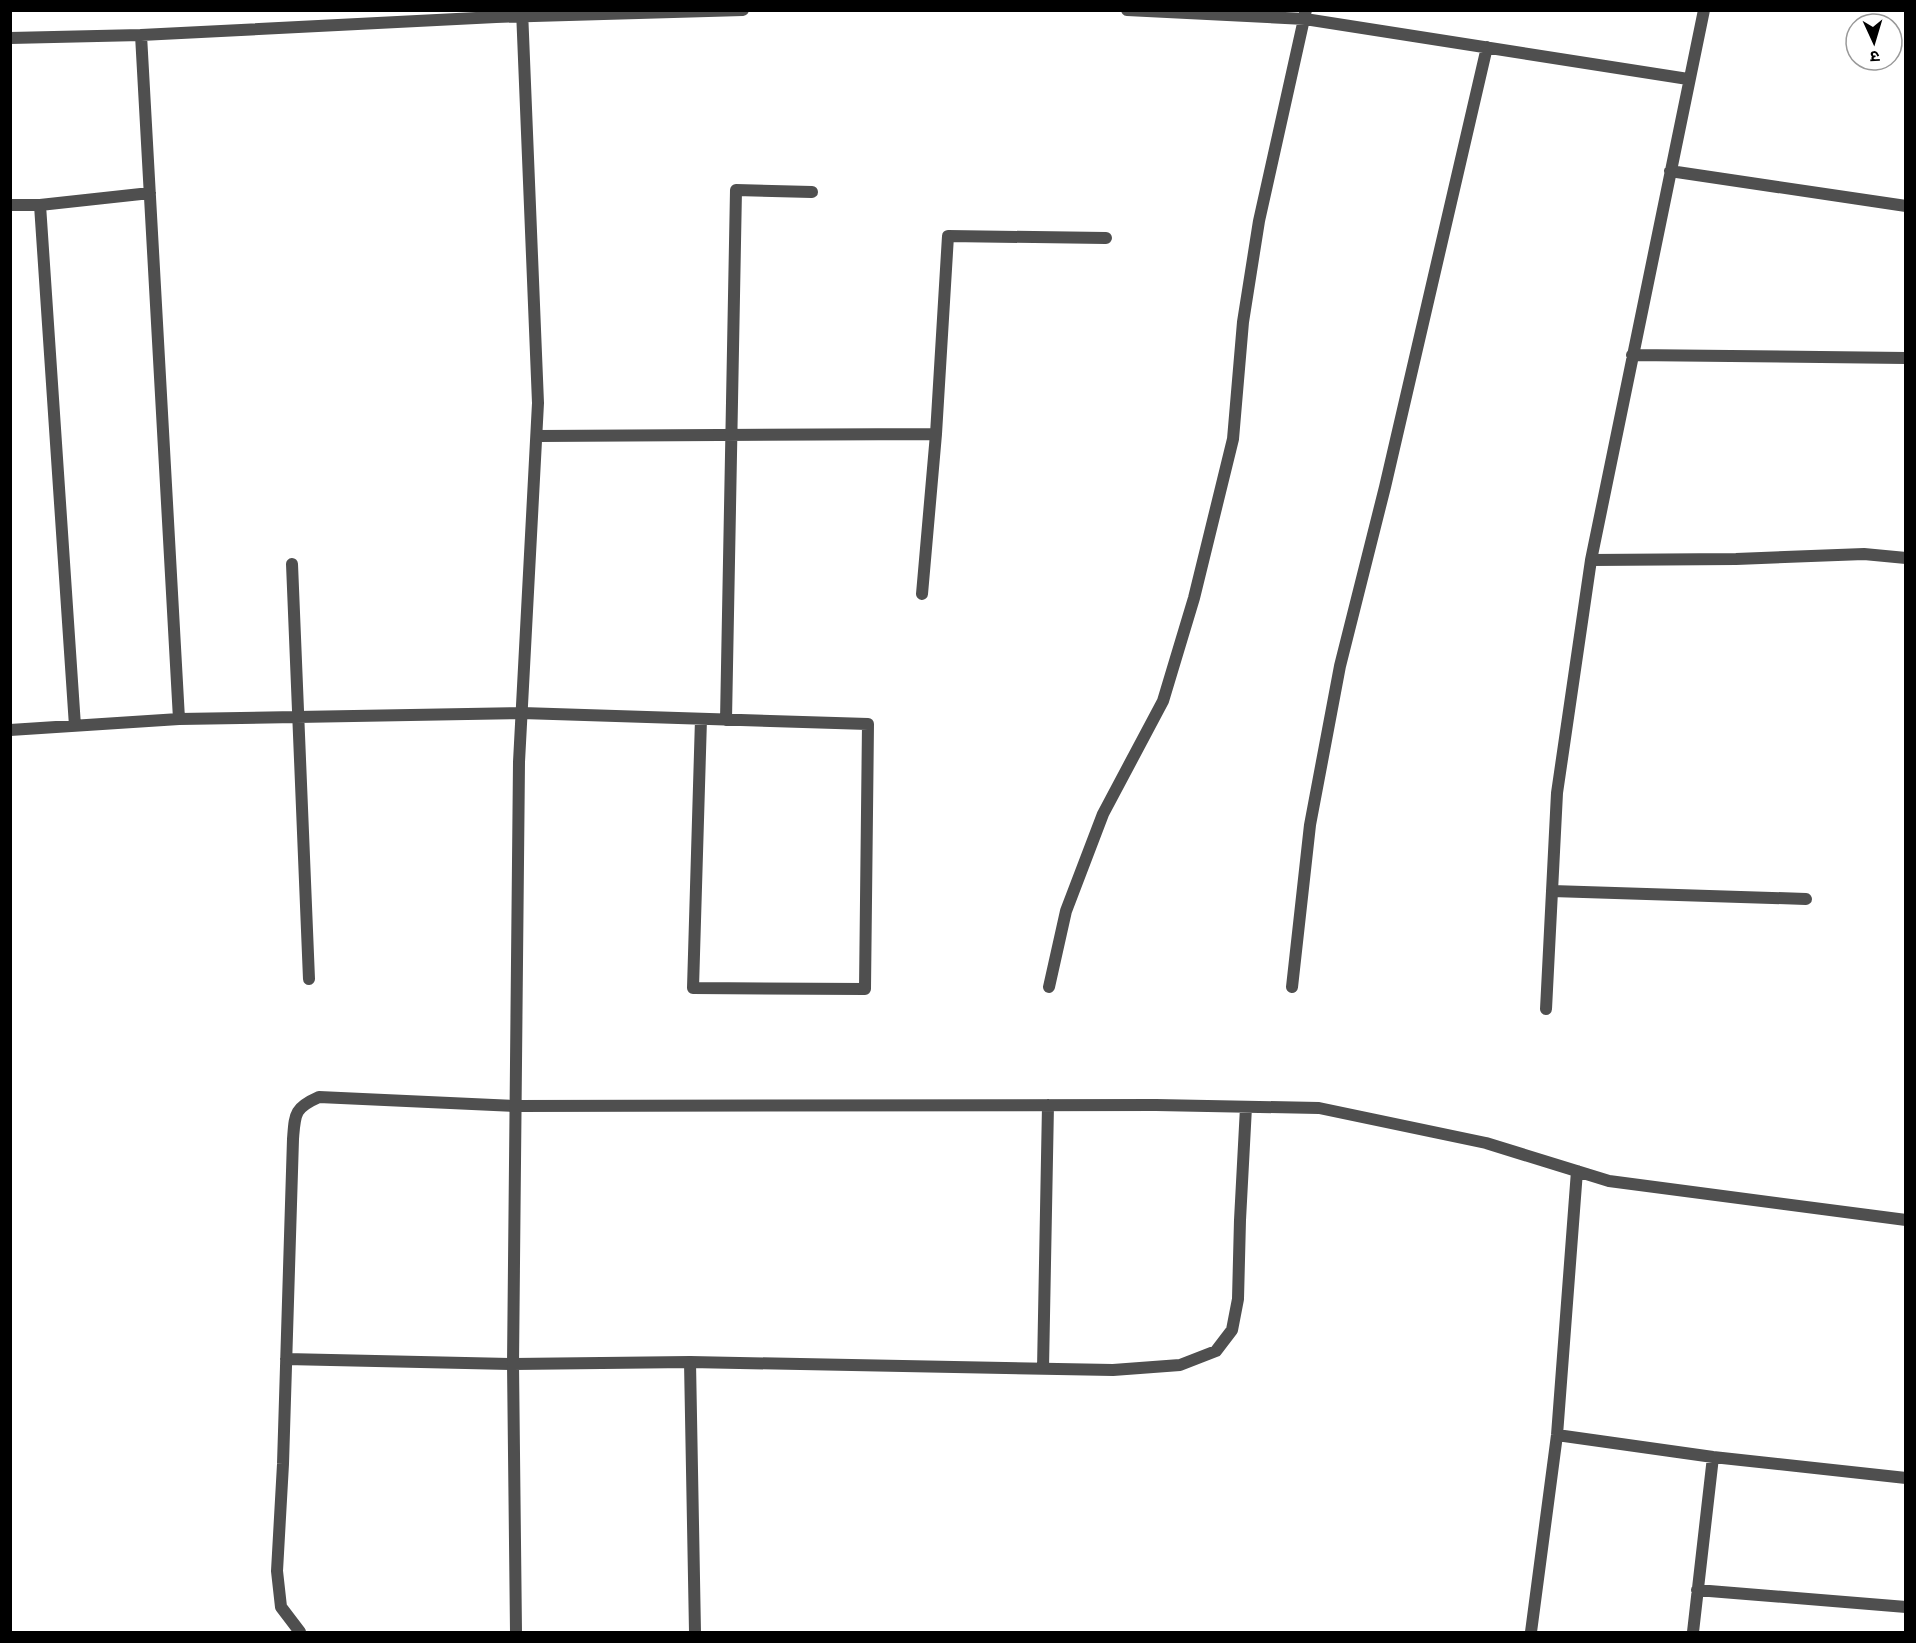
<svg xmlns="http://www.w3.org/2000/svg" width="1916" height="1643" viewBox="0 0 1916 1643" font-family="'IBM Plex Sans','Noto Sans Devanagari',sans-serif">
<style>
.lines{fill:none;stroke-linecap:round;stroke-linejoin:round}
.service{stroke:#4f4f4f;stroke-width:12}
.minor{stroke:#4f4f4f;stroke-width:12}
</style>
<rect width="100%" height="100%" fill="#fff"/>
<g class="lines">
<!-- service -->
<path class="service" d="M286,1359L513,1364
M690,1362L695,1632
M300,1632L281,1607L277,1571L283,1464L293,1139C295,1114 294,1108 319,1097L515,1106"/>
<!-- minor -->
<path class="minor" d="M1127,10L1305,19L1688,79
M141,35L179,719L522,713L868,724L865,989L693,988L701,719
M10,38L141,35L496,17L743,10
M1670,171L1906,206
M10,205H40L150,193
M40,205L75,726
M1632,355L1906,358
M538,436L936,434
M1591,560L1736,559L1864,554L1906,558
M292,564L309,979
M922,594L936,434L948,236L1106,238
M726,720L736,190L812,192
M10,730L179,719
M1552,891L1806,899
M1049,987L1066,911L1103,814L1163,701L1194,598L1233,439L1243,322L1259,221L1306,10
M1292,987L1310,825L1340,666L1385,487L1487,47
M1546,1009L1557,793L1591,560L1704,10
M515,1106L1156,1105L1319,1108L1486,1143L1609,1181L1906,1220
M513,1364L519,762L538,403L522,10
M1043,1369L1048,1105
M1557,1435L1713,1457L1906,1478
M1697,1590L1906,1607
M516,1632L513,1364L690,1362L1113,1370L1180,1365L1216,1351L1232,1330L1238,1299L1240,1220L1246,1107
M1531,1632L1557,1435L1577,1171
M1693,1632L1713,1457"/>
</g>
<!-- border -->
<rect width="1916" height="1643" fill="none" stroke="#000000" stroke-width="24"/>
<!-- north arrow -->
<g transform="translate(1874 42) rotate(176)"><circle r="28" fill="#ffffff" stroke="#999999" stroke-width="1.5"/>
<path d="M0-4.5L10 22L0 15L-10 22Z" fill="#000000"/>
<text y="-9" font-size="16" font-weight="bold" text-anchor="middle" fill="#000000">उ</text>
</g>
</svg>
